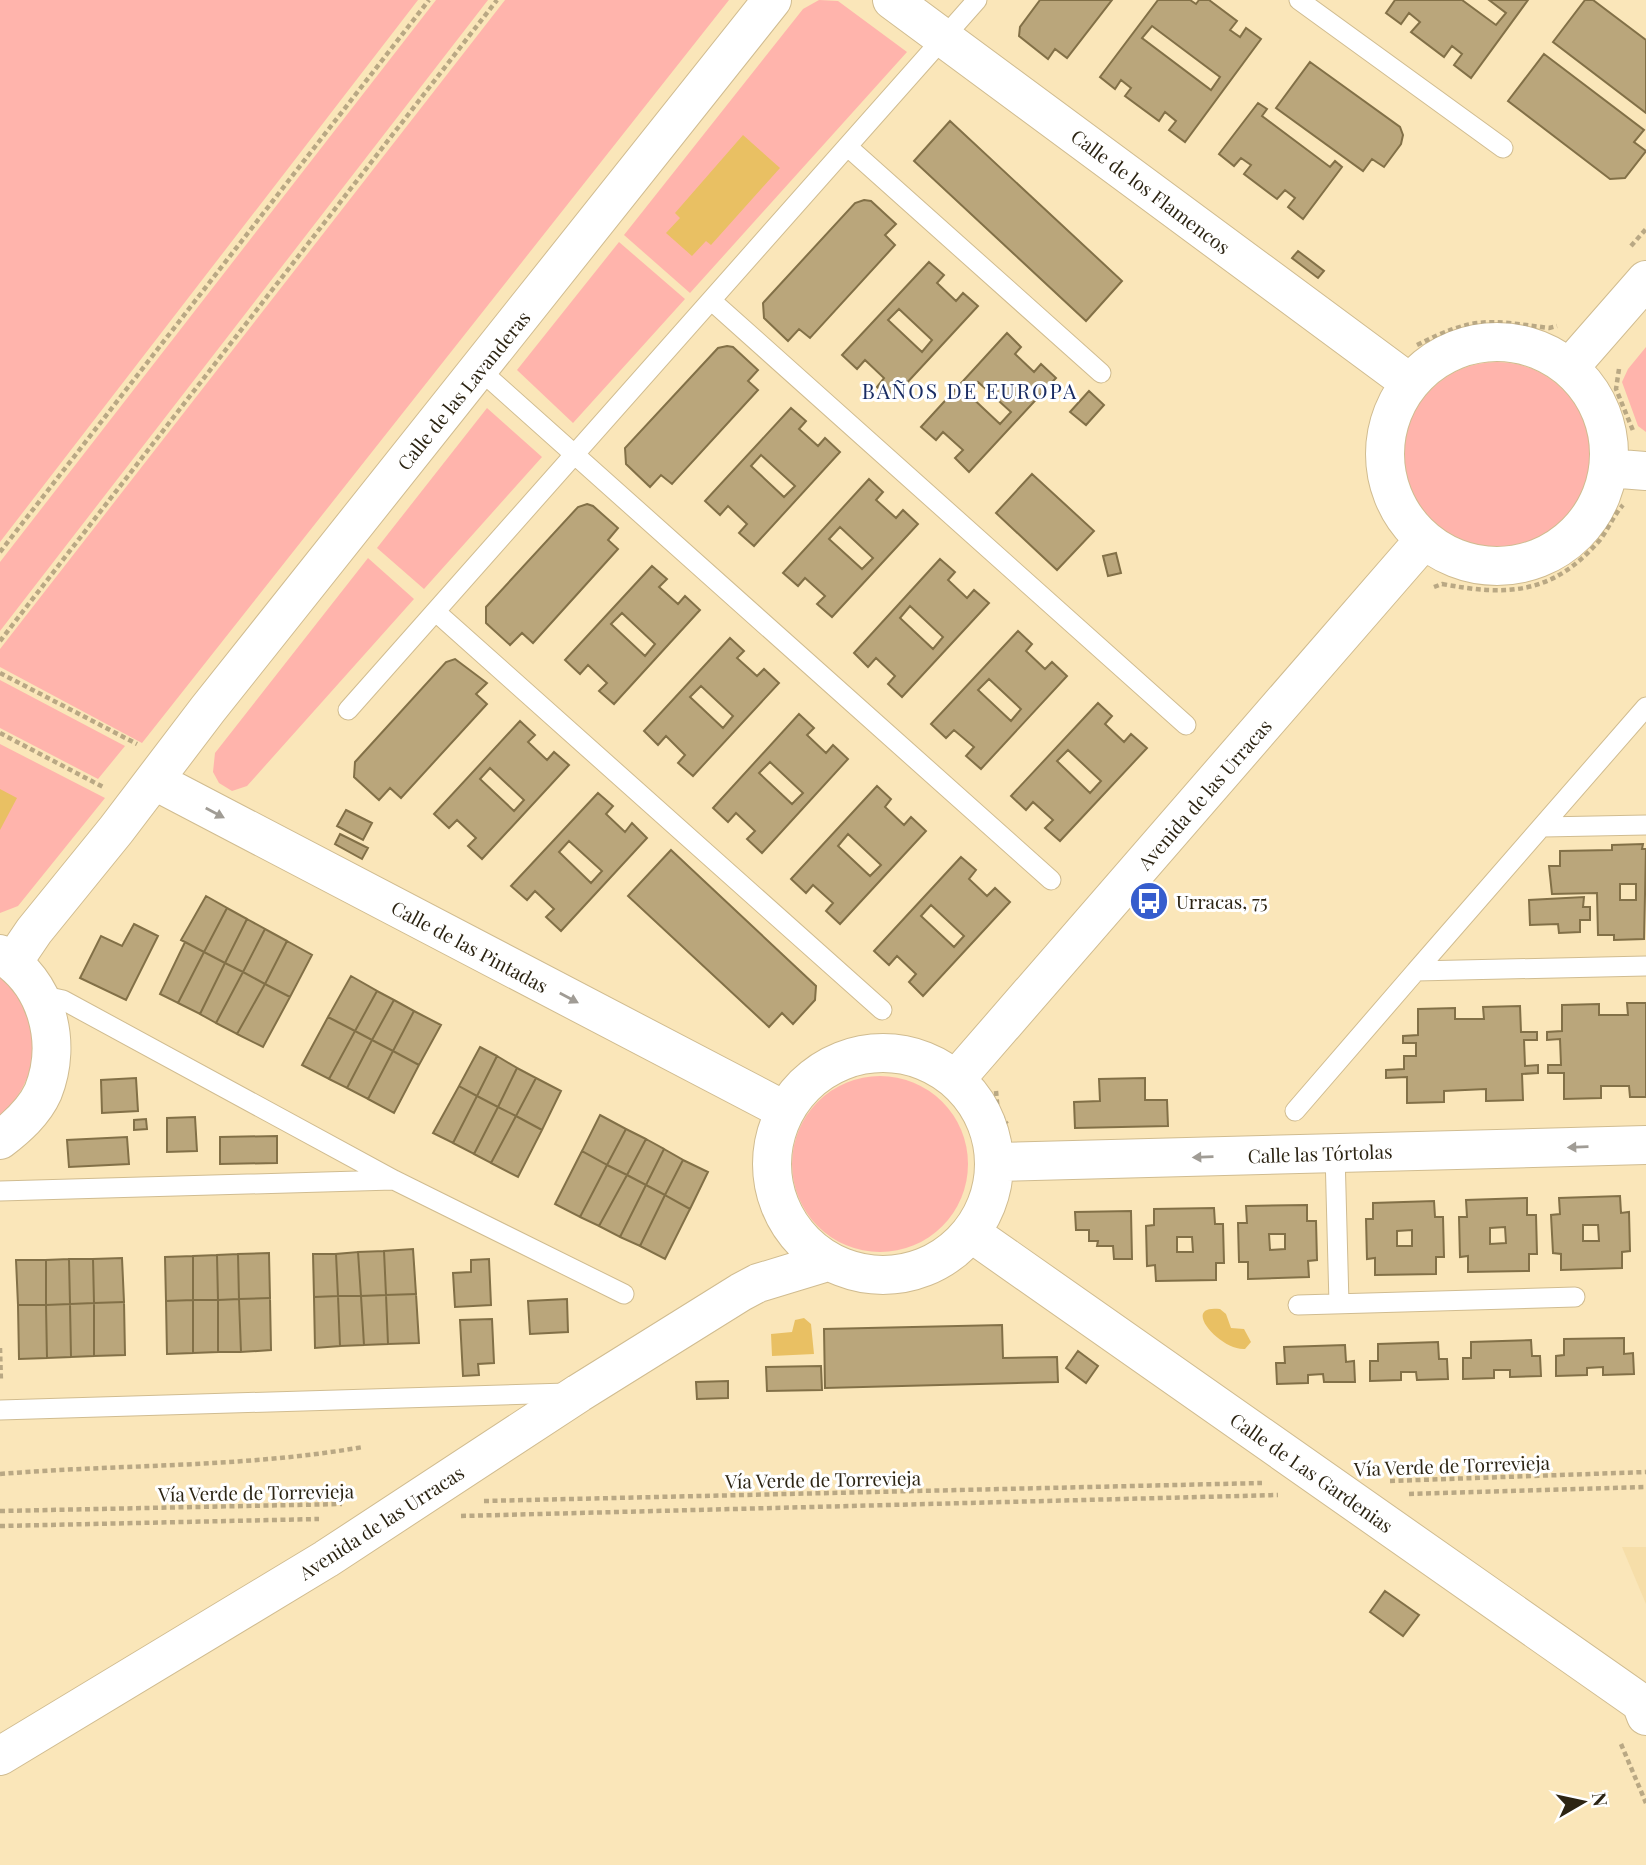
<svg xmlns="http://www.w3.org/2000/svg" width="1646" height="1865" viewBox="0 0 1646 1865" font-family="'Playfair Display',serif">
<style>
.built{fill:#f6dea9}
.green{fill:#ffb4ac}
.water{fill:#e9c063}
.building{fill:#baa67b;stroke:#827047;stroke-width:2;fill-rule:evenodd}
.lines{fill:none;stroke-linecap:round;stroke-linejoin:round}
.lane-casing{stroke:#d0bc90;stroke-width:21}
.street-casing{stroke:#d0bc90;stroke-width:40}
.path{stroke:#b9a884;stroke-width:4.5;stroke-dasharray:5 3.5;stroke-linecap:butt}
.lane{stroke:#fff;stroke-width:19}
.street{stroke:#fff;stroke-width:38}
.oneway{fill:#a09c95}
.labels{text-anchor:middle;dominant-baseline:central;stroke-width:6;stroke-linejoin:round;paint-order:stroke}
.street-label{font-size:19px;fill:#2c2413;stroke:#fff}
.poi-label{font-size:19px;fill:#2c2413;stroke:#fff;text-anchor:start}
.neighbourhood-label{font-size:21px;letter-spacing:2px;fill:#192c63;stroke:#fff}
</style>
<rect width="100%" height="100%" fill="#fae6b9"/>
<!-- built -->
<path class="built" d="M1622,1547H1646V1604Z"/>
<!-- green -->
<path class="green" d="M0,0H418L0,542Z
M436,0H488L0,631V562Z
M505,0H729L142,743L0,667V649Z
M819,0L838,1L907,52L690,293L624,235L803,9Z
M619,242L685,299L573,423L517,370Z
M1646,347V432L1638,426L1622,382L1628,369Z
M1404 455a93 93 0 1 1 186 0a93 93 0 1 1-186 0Z
M487,408L542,457L424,589L377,548Z
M368,558L414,599L247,786L232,791L219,783L213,772L215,753Z
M0,680L125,746L98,779L0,728Z
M0,744L105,798L18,906L0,913Z
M0,973C43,1014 45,1076 0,1116Z
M792 1164a88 88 0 1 1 176 0a88 88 0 1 1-176 0Z"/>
<!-- water -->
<path class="water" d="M743,135L780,168L711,245L706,241L692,256L666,233L680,218L675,213Z
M0,789L17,798L0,830Z
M1220,1309L1226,1314L1231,1328L1244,1329L1251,1342L1245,1349C1220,1351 1179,1304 1220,1309Z
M804,1318L811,1324L814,1354L772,1356L771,1334L792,1332L795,1320Z"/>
<!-- building -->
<path class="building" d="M1040,0H1112L1067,58L1055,49L1048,59L1019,36L1020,27Z
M1158,0H1190L1196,4L1199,0H1209L1237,21L1230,30L1240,37L1246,28L1261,39L1185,142L1169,130L1176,121L1165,112L1159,121L1125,96L1131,88L1121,80L1115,89L1100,77ZM1152,26L1220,77L1211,90L1142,38Z
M1395,0H1462L1496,25L1506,13L1489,0H1528L1471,78L1454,65L1462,54L1452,46L1444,57L1411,32L1420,22L1409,13L1401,24L1386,13Z
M1585,0H1593L1646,40V113L1553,42Z
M1544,54L1644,130L1634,142L1646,151L1625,178L1610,179L1508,101Z
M1310,62L1400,127L1403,135L1401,144L1384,167L1372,159L1363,171L1276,108Z
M1258,103L1267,109L1262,116L1330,167L1335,161L1342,167L1303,219L1288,207L1295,198L1285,190L1277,199L1244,174L1251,165L1241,158L1234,166L1219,154Z
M950,121L1122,281L1086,321L914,161Z
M864,200L871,201L896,224L885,235L895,245L810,338L799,329L788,341L764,318L763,303L855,203Z
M1298,251L1324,271L1318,278L1292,258Z
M929,262L944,275L937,283L956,301L963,293L978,306L891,400L877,387L884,378L865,360L857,369L842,355ZM899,309L932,340L922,352L888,320Z
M1007,333L1021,347L1015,354L1034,372L1041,364L1056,378L969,472L955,458L963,450L943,432L936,440L921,427ZM978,382L1011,412L1000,424L967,393Z
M727,346L733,347L758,370L748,381L758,390L672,484L661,475L650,487L626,464L625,448L718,348Z
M1089,391L1104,405L1086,425L1070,412Z
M791,408L806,421L799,429L818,446L825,438L840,452L754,546L739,533L747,524L728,506L720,515L705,501ZM761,455L795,486L784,497L751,466Z
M1032,474L1094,531L1057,570L996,513Z
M869,479L883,492L876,500L896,518L903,510L918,524L832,617L817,604L825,596L805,578L798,586L783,573ZM840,527L873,558L862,569L829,539Z
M587,504L593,506L618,528L608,540L618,549L533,643L522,633L510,645L486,623V607L578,507Z
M1116,553L1121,573L1108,576L1103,556Z
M940,559L955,572L948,580L967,598L974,590L989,603L902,697L888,684L895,676L876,658L868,667L854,653ZM910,606L943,637L933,649L900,618Z
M652,566L667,579L659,587L678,604L685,596L700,610L614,704L599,691L607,683L588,665L580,674L565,660ZM622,613L655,644L645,656L611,624Z
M1018,631L1032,644L1026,651L1045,669L1052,662L1067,676L981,769L966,756L974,747L954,730L946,738L931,724ZM989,679L1021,709L1011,721L978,690Z
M730,638L744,651L737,658L757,676L764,669L779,683L693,776L678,763L685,755L666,736L658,745L644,731ZM701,686L733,716L723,728L690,697Z
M455,659L487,683L476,694L487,704L401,798L390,788L379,800L354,777L355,762L446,662Z
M1098,703L1112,716L1105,724L1124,742L1131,734L1147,748L1060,841L1045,828L1053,820L1033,802L1026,810L1011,796ZM1068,750L1101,781L1090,793L1057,761Z
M799,714L814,728L807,735L826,753L833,745L848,759L762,853L747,839L755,831L736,813L728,822L713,808ZM770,762L803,793L792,804L759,773Z
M520,721L535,735L528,742L547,760L554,752L569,765L482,859L468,846L476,838L457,820L449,828L434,814ZM490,768L524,800L514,811L480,779Z
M877,786L891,799L885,807L904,825L911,817L926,831L840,924L826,911L833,903L813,885L806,893L791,879ZM848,834L881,865L870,876L838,846Z
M598,793L613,806L606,814L625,832L632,823L647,838L561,931L546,917L554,909L535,891L527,900L511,886ZM569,841L602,871L591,883L559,852Z
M346,810L372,823L363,840L337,826Z
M340,834L368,848L362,859L335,844Z
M1643,844L1642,849H1646L1644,939L1614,940V935H1598L1597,893L1552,894L1549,866H1560V851L1612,850V845ZM1620,884H1636V900H1620Z
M671,850L816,986L815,1000L793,1024L782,1013L769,1027L628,896Z
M961,857L976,870L969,879L987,896L995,888L1010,902L923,996L909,982L916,974L897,956L889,965L874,951ZM931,905L964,936L954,947L921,916Z
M206,896L227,908L204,952L181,940Z
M1584,897L1583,907H1590V920H1580V932L1559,933L1558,924L1530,925L1529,900Z
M227,908L247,919L225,963L204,952Z
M247,919L265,929L243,972L225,963Z
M134,924L158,936L126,1000L80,978L101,936L122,946Z
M265,929L287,941L265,984L243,972Z
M287,941L312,955L290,997L265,984Z
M185,942L204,952L178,1003L160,994Z
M204,952L225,963L200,1014L178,1003Z
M225,963L243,972L216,1023L200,1014Z
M243,972L265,984L237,1034L216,1023Z
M351,976L377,991L355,1031L328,1017Z
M265,984L290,997L263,1047L237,1034Z
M377,991L394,1000L372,1040L355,1031Z
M394,1000L414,1011L393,1051L372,1040Z
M1627,1003H1646V1097H1630L1629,1086H1601V1098L1564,1099V1073H1548V1065H1561L1560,1039L1547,1040V1032L1562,1031V1005L1599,1004V1015H1628Z
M1520,1006L1521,1032H1537V1040H1524L1525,1066L1538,1065V1073L1522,1074L1523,1100L1486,1101V1089L1444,1091V1102L1407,1103V1077L1386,1078V1070L1404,1069V1056H1416V1043H1403V1036L1418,1035V1009L1455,1008V1019H1484L1483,1007Z
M414,1011L441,1025L419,1065L393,1051Z
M328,1017L355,1031L329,1079L302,1065Z
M355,1031L372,1040L347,1088L329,1079Z
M372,1040L393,1051L368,1099L347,1088Z
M480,1047L497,1056L477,1096L459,1086Z
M393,1051L419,1065L394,1113L368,1099Z
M497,1056L517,1068L498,1107L477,1096Z
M517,1068L536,1078L516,1116L498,1107Z
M136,1078L138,1111L102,1113L101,1080Z
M536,1078L561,1091L542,1130L516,1116Z
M1145,1078V1100H1167L1168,1126L1075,1128L1074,1102L1100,1101L1099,1079Z
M459,1086L477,1096L453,1143L433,1133Z
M477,1096L498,1107L474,1154L453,1143Z
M498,1107L516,1116L491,1163L474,1154Z
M600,1115L626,1129L607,1165L582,1151Z
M516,1116L542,1130L518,1177L491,1163Z
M195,1117L197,1151L167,1152V1118Z
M146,1119L147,1129L134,1130V1120Z
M626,1129L646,1139L627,1175L607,1165Z
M277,1136V1163L220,1164V1137Z
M127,1137L129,1164L69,1167L67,1140Z
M646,1139L664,1149L646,1185L627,1175Z
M664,1149L683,1160L665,1195L646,1185Z
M582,1151L607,1165L580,1217L555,1204Z
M683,1160L708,1172L690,1209L665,1195Z
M607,1165L627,1175L599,1226L580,1217Z
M627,1175L646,1185L620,1237L599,1226Z
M646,1185L665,1195L640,1246L620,1237Z
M665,1195L690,1209L665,1259L640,1246Z
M1620,1196L1621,1213L1629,1212L1630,1251L1622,1252V1268L1561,1270V1254L1553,1253L1551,1215L1560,1214L1559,1198ZM1583,1225H1598L1599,1241H1583Z
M1527,1198V1215H1536L1537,1254H1529V1271L1468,1272V1256L1460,1257L1459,1217H1467L1466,1200ZM1505,1227L1506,1243L1490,1244V1228Z
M1434,1201L1435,1217H1443L1444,1257H1436V1274L1375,1275V1258L1367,1259L1366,1219H1373V1203ZM1412,1230V1246H1397V1231Z
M1307,1205V1221H1316L1317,1260L1308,1261L1309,1277L1248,1279V1262H1239L1238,1223H1247L1246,1206ZM1269,1234H1285V1249L1270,1250Z
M1214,1208L1215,1224H1223L1224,1263H1216V1280L1156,1281L1155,1265L1147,1266L1146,1226L1154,1225V1209ZM1177,1237H1192L1193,1252H1177Z
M1131,1211L1132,1259H1114L1113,1246H1097L1098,1241H1089V1230H1076L1075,1212Z
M413,1249L416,1294L386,1295L384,1251Z
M384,1251L386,1295L361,1296L358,1252Z
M358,1252L361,1296H338L336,1254Z
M269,1253L270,1298L239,1299L238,1254Z
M238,1254L239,1299L218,1300L217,1255Z
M313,1254H336L338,1296L314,1297Z
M217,1255L218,1300H193V1256Z
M193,1256V1300L166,1301L165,1257Z
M122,1258L124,1302L94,1303L93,1259Z
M69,1259H93L94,1303L70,1304Z
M69,1259L70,1304L46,1305V1260Z
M489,1259L491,1305L455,1307L453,1273L471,1272V1260Z
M16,1260H46V1305H18Z
M416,1294L419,1343L388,1344L386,1295Z
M386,1295L388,1344L364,1345L361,1296Z
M338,1296L340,1346L315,1348L314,1297Z
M338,1296H361L364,1345L340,1346Z
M270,1298L271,1350L241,1352L239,1299Z
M239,1299L241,1352H218V1300Z
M567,1299L568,1332L530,1334L528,1301Z
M193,1300H218V1352L193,1353Z
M193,1300V1353L167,1354L166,1301Z
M124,1302L125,1355L94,1356V1303Z
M94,1303V1356L71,1357L70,1304Z
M70,1304L71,1357L47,1358L46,1305Z
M18,1305H46L47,1358L19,1359Z
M492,1319L494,1363L478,1364L479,1375L463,1376L460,1320Z
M1002,1325L1003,1358L1057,1357L1058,1382L825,1388L824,1329Z
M1624,1338V1354L1633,1353L1634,1374L1603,1375V1367L1587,1368V1375L1556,1376V1356L1564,1355V1339Z
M1531,1340L1532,1356H1540L1541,1376L1510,1377V1370H1494V1378L1463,1379V1358H1471V1342Z
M1438,1342L1439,1359H1447L1448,1379L1417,1380L1416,1372H1401V1380L1370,1381V1361H1378V1344Z
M1345,1345L1346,1362L1354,1361L1355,1382H1324L1323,1374L1308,1375V1383L1277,1384L1276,1363H1285L1284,1347Z
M1078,1351L1098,1366L1086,1383L1066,1368Z
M821,1366L822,1390L767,1391L766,1367Z
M728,1381V1398L697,1399L696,1382Z
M1385,1591L1419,1615L1403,1636L1370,1612Z"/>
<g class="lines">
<!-- lane casing -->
<g class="lane-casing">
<path id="lane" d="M1299,0L1503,148
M848,147L1101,373
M713,302L1186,725
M480,370L1051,880
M436,612L882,1010
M1646,707L1416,971L1646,966
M348,710L977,0
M1543,827L1646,825
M40,995L63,1000L394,1180L624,1294
M1295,1111L1416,971
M1335,1153L1339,1304
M0,1191L393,1180
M1298,1305L1575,1297
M0,1410L567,1393"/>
</g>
<!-- street casing -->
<g class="street-casing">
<path id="street" d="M892,0L1410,383
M1385 454a112 112 0 1 1 224 0a112 112 0 1 1-224 0Z
M1569,368L1646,280
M1608,468L1646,471
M155,781L784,1110
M0,954C47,982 63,1042 43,1092C34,1112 17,1127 0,1140
M13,962L34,931L116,830L208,709L772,0
M772 1164a111 111 0 1 1 222 0a111 111 0 1 1-222 0Z
M956,1079L1424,540
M995,1162L1646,1145
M971,1233L1641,1703L1646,1716
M0,1756L326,1559L579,1393L741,1292L758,1283L827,1262"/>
</g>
<!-- path -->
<path class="path" d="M1631,246L1646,229
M1417,345C1475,316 1487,320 1549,328L1557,326
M1619,369L1616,389L1634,433
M0,552L429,0
M1434,587L1442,584C1507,596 1552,595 1599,541C1608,530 1613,516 1623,505
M0,641L497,0
M0,673L137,744
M0,733L105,788
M996,1091L998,1113L1007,1124
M0,1348L1,1382
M0,1474C121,1464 243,1468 363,1447
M1390,1481L1646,1472
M1409,1494L1646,1487
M484,1501L1262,1483
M0,1511L342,1504
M461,1516L1278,1495
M0,1526L319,1519
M1621,1744L1646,1803"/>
<!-- lane -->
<use href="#lane" class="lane"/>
<!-- street -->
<use href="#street" class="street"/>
</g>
<!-- one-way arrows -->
<defs><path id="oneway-solid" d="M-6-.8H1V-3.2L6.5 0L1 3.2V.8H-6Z" transform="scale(1.75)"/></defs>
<g class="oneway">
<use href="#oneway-solid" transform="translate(215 813) rotate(28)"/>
<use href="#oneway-solid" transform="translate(569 998) rotate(28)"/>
<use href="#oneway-solid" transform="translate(1578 1147) rotate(178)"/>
<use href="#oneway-solid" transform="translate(1203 1157) rotate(178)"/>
</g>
<!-- icons -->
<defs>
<g id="bus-disc" transform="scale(2.0125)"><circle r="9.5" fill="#365dcd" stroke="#fff"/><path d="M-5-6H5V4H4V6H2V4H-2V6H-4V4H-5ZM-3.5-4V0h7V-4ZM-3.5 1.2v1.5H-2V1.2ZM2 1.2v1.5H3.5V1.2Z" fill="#fff"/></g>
</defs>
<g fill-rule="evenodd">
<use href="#bus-disc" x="1149" y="901"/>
</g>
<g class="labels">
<!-- street labels -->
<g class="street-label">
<text transform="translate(1151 191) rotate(37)">Calle de los Flamencos</text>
<text transform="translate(463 390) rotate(-51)">Calle de las Lavanderas</text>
<text transform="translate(1204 794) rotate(-49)">Avenida de las Urracas</text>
<text transform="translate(470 946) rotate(28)">Calle de las Pintadas</text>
<text transform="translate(1320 1153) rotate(-2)">Calle las Tórtolas</text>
<text transform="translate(1452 1465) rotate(-2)">Vía Verde de Torrevieja</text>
<text transform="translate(1312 1472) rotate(35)">Calle de Las Gardenias</text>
<text transform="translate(823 1479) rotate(-1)">Vía Verde de Torrevieja</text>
<text transform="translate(256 1492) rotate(-1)">Vía Verde de Torrevieja</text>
<text transform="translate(381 1522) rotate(-33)">Avenida de las Urracas</text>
</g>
<!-- poi labels -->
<g class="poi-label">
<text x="1176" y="901">Urracas, 75</text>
</g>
<!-- neighbourhood labels -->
<g class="neighbourhood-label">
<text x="970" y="390">BAÑOS DE EUROPA</text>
</g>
</g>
<!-- north arrow -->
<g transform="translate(1583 1802) rotate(81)" stroke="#ffffff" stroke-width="5" paint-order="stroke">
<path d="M0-5L12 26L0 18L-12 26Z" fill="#2c2413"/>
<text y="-10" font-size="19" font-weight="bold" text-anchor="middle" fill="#2c2413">N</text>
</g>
</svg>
